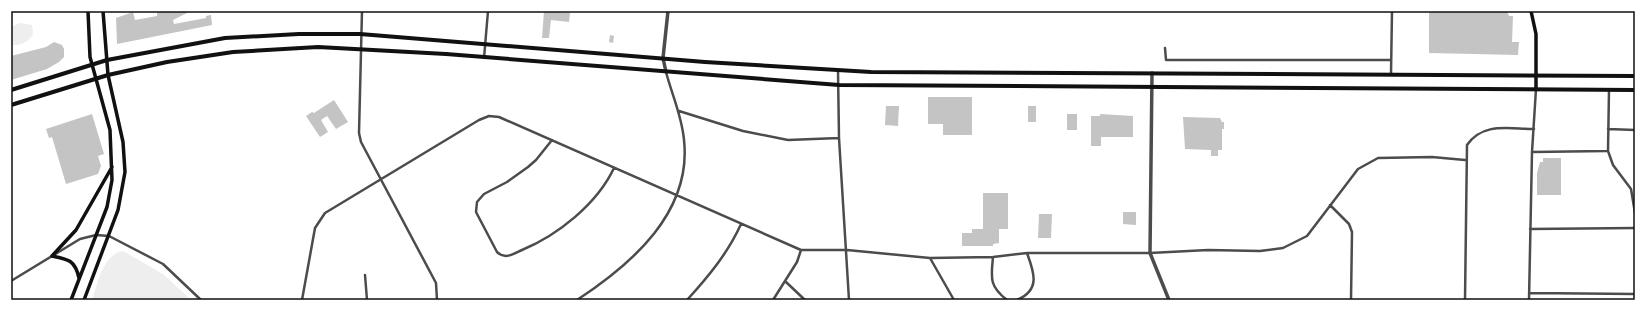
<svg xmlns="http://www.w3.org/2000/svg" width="1646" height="311" viewBox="0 0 1646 311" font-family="Literata,serif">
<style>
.green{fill:#eee}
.building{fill:#c4c4c4}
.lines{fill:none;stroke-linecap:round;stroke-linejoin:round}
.minor{stroke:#4c4c4c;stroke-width:2.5}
.tertiary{stroke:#4c4c4c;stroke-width:3.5}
.secondary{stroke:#111;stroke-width:3.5}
.primary{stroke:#111;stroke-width:4}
.neatline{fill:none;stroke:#111;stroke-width:1.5}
</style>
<rect width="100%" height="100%" fill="#fff"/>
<!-- green -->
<path class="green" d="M20,23L32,25L33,34C29,42 20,46 11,45V27Z
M123,251L163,274L191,300H92C98,283 103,254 123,251Z"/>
<!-- building -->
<path class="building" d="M157,11H191L173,20L174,24L206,18V16L211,15L212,25L117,44L116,18L133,12L135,20L157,16Z
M544,11L570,13L569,22L551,20L549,38H542Z
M1429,11H1507L1509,16H1513L1512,42H1519L1518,55L1429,53Z
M610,35L614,36L613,43L609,42Z
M54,42L62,45L64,49V57L59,62L47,69L11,80V56L46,47Z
M928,97H972V135H943V124H928Z
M334,100L348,122L336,129L327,116L321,120L328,132L320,137L306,116L312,112L314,113Z
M886,106H899L898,126L885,125Z
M1028,106H1036V122H1028Z
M92,114L104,154L98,156L101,166L98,174L66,184L52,137L49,138L46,129Z
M1067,114H1077V130H1067Z
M1100,114L1133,116V137H1101V146H1091V116H1100Z
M1183,117L1220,118L1222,122H1224V129H1222V150H1218V156H1211V150L1185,149Z
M1543,158H1561V195H1537V173L1540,162H1543Z
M983,193H1008V229H999V243L993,244V246H962V233H972V229H983Z
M1123,212H1136V225L1123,224Z
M1039,214H1052L1051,238H1038Z"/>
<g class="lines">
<!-- minor -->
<path class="minor" d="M362,11L359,133L361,142L436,283L437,300
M1165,48L1166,60H1391
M484,58L488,11
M838,71L839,138L849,300
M1391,74L1392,11
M1609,90L1608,151L1613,165L1631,189L1635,213
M679,111L743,131L788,140L839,138
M1608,129L1635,130
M552,140L536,160L528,167L507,182L484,194L477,202L476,212L497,252C505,260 513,254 522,250C558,235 597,204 614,168
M1532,152L1607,151
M1330,205L1349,224L1352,232L1351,300
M1530,229L1635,228
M993,257C991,278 989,286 1007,300
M930,258L954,300
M365,275L367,300
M11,281L80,239L96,235L109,236L163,264L201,300
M786,282L805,300
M1529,293L1635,294
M302,300L315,228L325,213L479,120L489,116L499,117L801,250H847L930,258L993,257L1027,253H1150L1208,250L1260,251L1283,248L1307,236L1358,169L1378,158L1432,157L1465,160
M577,300C632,264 692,212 684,140C682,116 672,95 666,72
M687,300C708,277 728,253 741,224
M773,300L797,262L801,250
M1017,300C1041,290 1034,272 1027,253
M1465,300L1467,145C1483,122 1508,129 1534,129
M1529,300L1532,152L1536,89"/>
<!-- tertiary -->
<path class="tertiary" d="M666,72L663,58L668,11
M1152,73L1150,253L1169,300"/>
<!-- secondary -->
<path class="secondary" d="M1531,11L1536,34V89
M52,256L76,230L112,167
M52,256C68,259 75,260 79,278
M71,300L107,207L112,180L110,130L90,57L88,11
M84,300L118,210L125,172L123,142L108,75L103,11"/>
<!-- primary -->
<path class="primary" d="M11,90L107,60L225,38L299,34H360L705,62L871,72L1635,76
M11,105L108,75L167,62L233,52L318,47L446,54L839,85L1635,90"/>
</g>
<!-- border -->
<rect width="1646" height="311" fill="none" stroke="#ffffff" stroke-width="24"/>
<rect x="12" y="12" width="1622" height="287" class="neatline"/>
</svg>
